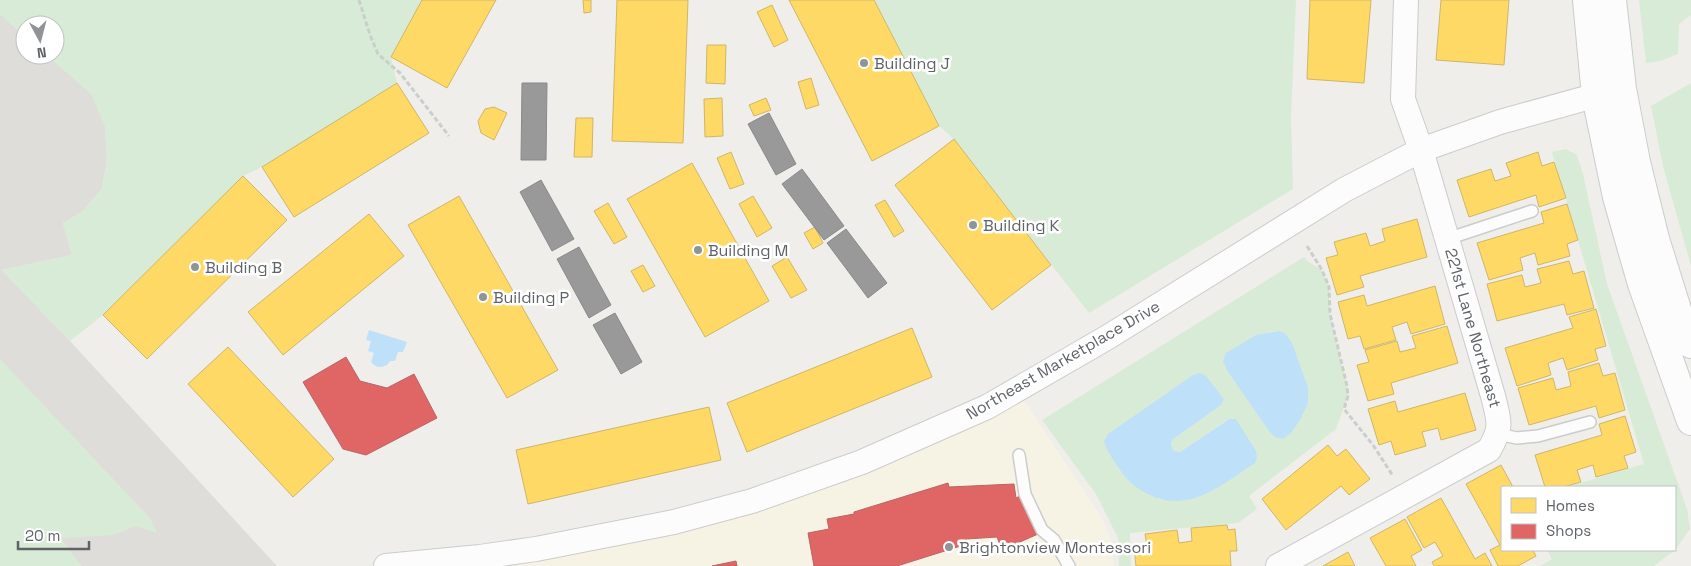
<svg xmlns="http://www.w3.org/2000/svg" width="1691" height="566" viewBox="0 0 1691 566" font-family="'Space Grotesk',sans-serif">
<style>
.commercial{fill:#f7f3e4}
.industrial{fill:#dfddda}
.green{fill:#d8ebd6;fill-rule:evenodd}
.water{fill:#bfe0f9}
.homes{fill:#ffd966;stroke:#cfb667}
.shops{fill:#e06666;stroke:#b96567}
.industry{fill:#999;stroke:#88898a}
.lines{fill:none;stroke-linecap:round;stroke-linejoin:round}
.service-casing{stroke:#cbcccc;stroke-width:14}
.minor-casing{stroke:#cbcccc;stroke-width:26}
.tertiary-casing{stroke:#cbcccc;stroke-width:30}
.path{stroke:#cacfcc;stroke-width:3;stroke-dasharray:5 2.5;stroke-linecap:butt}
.service{stroke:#fdfcfc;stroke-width:11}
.minor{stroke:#fdfcfc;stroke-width:24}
.tertiary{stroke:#fdfcfc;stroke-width:28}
.poi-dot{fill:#919496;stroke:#fff;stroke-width:2}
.labels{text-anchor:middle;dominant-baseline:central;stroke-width:5;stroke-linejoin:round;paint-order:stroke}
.poi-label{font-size:16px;fill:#5f6368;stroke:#fff;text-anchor:start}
.street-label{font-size:16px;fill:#5f6368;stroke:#fff}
</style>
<rect width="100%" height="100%" fill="#efeeea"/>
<!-- commercial -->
<path class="commercial" d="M1017,390L1102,518L1111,541L1114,566H386L674,522Z"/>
<!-- industrial -->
<path class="industrial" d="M0,14L25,36V55H47L92,94L105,126L107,160L102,189L82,212L63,223L72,255L2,270L70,341L277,566H81L60,538L0,464Z"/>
<!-- green -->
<path class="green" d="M0,0H422L391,57L397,83L262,167L243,176L103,315L70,341L2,270L72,255L63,223L82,212L102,189L107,160L105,126L91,94L47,55H55V25H25V36L0,14Z
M874,0H1296L1291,117L1293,189L1089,313L954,139L939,126Z
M1639,0H1691V15L1679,24L1678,54L1660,61L1646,63Z
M1691,83V266L1663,166L1651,106Z
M1566,149L1577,155L1583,174L1607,284L1687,509L1690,529L1675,550V487H1567L1644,464L1552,152Z
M1304,257L1307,261L1322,270L1329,287L1330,314L1347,386L1348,396L1336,429L1249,496L1257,509L1238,523L1130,533L1131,566H1119L1118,538L1096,494L1042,420ZM1279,331L1285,333L1275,437L1228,372L1269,332ZM1199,373L1221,405L1172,440L1171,446L1174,451L1180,452L1228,419L1160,500L1109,434L1193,375Z
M0,359L150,518L157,533L136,526L113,535L61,538L81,566H0Z
M1547,550H1675L1654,566H1540L1552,559Z"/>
<!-- water -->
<path class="water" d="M369,330L407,342L403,352H398L395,361H390L387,365C380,368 376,368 371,362L374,353L368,351L371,341L366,340Z
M1279,331L1285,333L1292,343L1308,388V403L1300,420L1291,433L1283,439L1275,437L1269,431L1228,372L1223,361L1226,353L1256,335Z
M1199,373L1206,376L1224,399L1221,405L1172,440L1171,446L1174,451L1180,452L1229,419H1236L1256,451L1257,457L1255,463C1223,484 1189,514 1150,495C1139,490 1130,483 1123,474C1116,463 1107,453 1104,441L1108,434L1193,375Z"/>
<!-- homes -->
<path class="homes" d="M422,0H496L447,88L391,57Z
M583,0H591V12L584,13Z
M617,0H688L683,143L612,141Z
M789,0H874L939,126L872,161Z
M1310,0H1371L1364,83L1307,79Z
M1441,0H1509L1504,65L1436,60Z
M772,5L788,40L774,47L757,12Z
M707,45H726L725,84L706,83Z
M811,78L819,105L806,109L798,82Z
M397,83L429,133L294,217L262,167Z
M722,98L723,136L705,137L704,99Z
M766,98L771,110L754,116L749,105Z
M494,107L507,113L494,140L481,133L478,121L485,109Z
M576,118H593L592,157H574Z
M954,139L1051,265L992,310L895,185Z
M731,152L744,184L730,189L717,158Z
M1538,152L1542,166L1554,162L1566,198L1539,207L1536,195L1469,217L1457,180L1491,169L1495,181L1511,176L1506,163Z
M692,163L769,301L705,337L627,199Z
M243,176L287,220L147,359L103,315Z
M459,196L558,370L507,398L408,225Z
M753,196L772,228L757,237L739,204Z
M885,200L904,231L894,237L875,205Z
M608,203L627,237L614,244L594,211Z
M1567,204L1578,240L1567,244L1570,256L1538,265L1535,253L1520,258L1523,270L1489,280L1477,243L1544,223L1541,212Z
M369,214L404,256L283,355L248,312Z
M1417,219L1427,257L1360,276L1364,287L1337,295L1326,258L1338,255L1334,242L1366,233L1370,246L1385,241L1382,229Z
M815,227L823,243L813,249L804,233Z
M787,257L807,290L791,298L772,266Z
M1569,261L1573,274L1584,271L1594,308L1567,315L1564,304L1497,321L1487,284L1522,275L1525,287L1541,283L1537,269Z
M643,265L655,286L643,292L631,271Z
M1435,286L1445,324L1411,334L1407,322L1392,327L1396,340L1364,349L1360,336L1348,339L1338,302L1364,295L1367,306Z
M1596,309L1606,346L1595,349L1598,360L1567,370L1563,358L1548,363L1551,375L1517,386L1505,348L1573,328L1569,317Z
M1447,326L1458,363L1391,383L1394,394L1368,401L1357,365L1369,362L1365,350L1397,341L1400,352L1416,348L1412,336Z
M912,328L932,377L747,452L727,403Z
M228,347L334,459L293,497L188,384Z
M1599,363L1603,376L1615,373L1625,410L1599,418L1596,406L1529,425L1518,388L1553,378L1556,390L1571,386L1568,372Z
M1465,393L1476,430L1441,440L1438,428L1422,432L1426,446L1395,455L1391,441L1379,445L1368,409L1395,401L1398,412Z
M709,407L721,460L528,504L516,450Z
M1625,416L1636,452L1624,456L1628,468L1596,477L1593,465L1577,470L1581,482L1563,487H1545L1535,455L1602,435L1599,424Z
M1328,445L1337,456L1346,449L1370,479L1349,495L1341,486L1286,530L1262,499Z
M1501,465L1513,487H1502V550H1533L1536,556L1518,566H1498L1490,550L1500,545L1466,484Z
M1441,498L1475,559L1485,553L1492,566H1434L1432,562L1443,556L1435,542L1424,548L1407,517Z
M1405,519L1422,550L1411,556L1416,566H1386L1370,538Z
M1227,525L1228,530L1235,529L1237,551H1230L1231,566H1136L1134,547L1147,546L1145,534L1177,530L1179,543L1192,541L1191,528Z
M1348,552L1355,566H1323Z"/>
<!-- shops -->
<path class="shops" d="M346,357L360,381L387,388L414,374L437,418L366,455L343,449L303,382Z
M948,483L949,487L1014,484L1016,498L1020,496L1038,534L1002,550L997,537L966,539L967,544L897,566H814L808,533L829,529L827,519L854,514V512Z
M736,561L737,566H712Z"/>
<!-- industry -->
<path class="industry" d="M522,83H547L546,160H521Z
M769,113L796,164L776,175L748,124Z
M802,169L844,226L824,240L782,184Z
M541,180L574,239L552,251L520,192Z
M846,229L887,283L868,298L827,243Z
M579,247L611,305L589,318L557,259Z
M615,313L642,362L621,374L593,325Z"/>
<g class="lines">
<!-- service casing -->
<g class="service-casing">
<path id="service" d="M1447,239L1532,211
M1497,434L1517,438L1538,436L1590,422
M1019,455L1025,494L1042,530L1054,540L1069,566"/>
</g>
<!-- minor casing -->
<g class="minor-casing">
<path id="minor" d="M386,566L480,557L536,549L674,522L752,501L862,462L987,407L1108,337L1344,190L1421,150L1500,122L1612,91
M1278,566L1489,450C1503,426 1499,421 1493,396L1421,150L1403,99L1406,0"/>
</g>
<!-- tertiary casing -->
<g class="tertiary-casing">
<path id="tertiary" d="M1587,0L1596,96L1617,197L1642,284L1691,421
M1612,0L1622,89L1636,162L1655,239L1679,316L1691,344"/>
</g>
<!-- path -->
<path class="path" d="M359,0L370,35L378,54L400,73L449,136
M1307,246L1322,270L1329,287L1330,314L1347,386L1348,396L1344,409L1373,445L1393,476"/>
<!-- service -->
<use href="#service" class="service"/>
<!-- minor -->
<use href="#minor" class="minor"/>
<!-- tertiary -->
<use href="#tertiary" class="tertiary"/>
</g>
<!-- markers -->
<g class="poi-dot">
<circle cx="864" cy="63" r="5"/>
<circle cx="973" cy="225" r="5"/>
<circle cx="698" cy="250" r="5"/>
<circle cx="195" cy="267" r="5"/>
<circle cx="483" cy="297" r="5"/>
<circle cx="949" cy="547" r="5"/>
</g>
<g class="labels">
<!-- poi labels -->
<g class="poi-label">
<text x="874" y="63">Building J</text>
<text x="983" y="225">Building K</text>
<text x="708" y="250">Building M</text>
<text x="205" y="267">Building B</text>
<text x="493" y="297">Building P</text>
<text x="959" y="547">Brightonview Montessori</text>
</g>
<!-- street labels -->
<g class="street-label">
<text transform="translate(1473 328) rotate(74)">221st Lane Northeast</text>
<text transform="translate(1063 360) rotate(-30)">Northeast Marketplace Drive</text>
</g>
</g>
<!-- legend -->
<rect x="1501" y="486" width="175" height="65" fill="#ffffff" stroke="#bfc1c3"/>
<rect x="1511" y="498" width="25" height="15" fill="#ffd966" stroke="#bfc1c3"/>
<text x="1546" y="511" font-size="15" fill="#5f6368">Homes</text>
<rect x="1511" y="524" width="25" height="15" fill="#e06666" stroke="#bfc1c3"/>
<text x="1546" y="536" font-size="15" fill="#5f6368">Shops</text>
<!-- north arrow -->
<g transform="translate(40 40) rotate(173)"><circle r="24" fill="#ffffff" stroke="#bfc1c3"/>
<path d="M0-4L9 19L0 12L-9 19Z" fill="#919496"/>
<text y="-8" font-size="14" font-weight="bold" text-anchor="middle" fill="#5f6368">N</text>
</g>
<!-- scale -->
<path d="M18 541v8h71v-8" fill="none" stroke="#5f6368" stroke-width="2.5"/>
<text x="25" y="541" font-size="15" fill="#5f6368" stroke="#ffffff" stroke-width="4" paint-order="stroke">20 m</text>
</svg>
